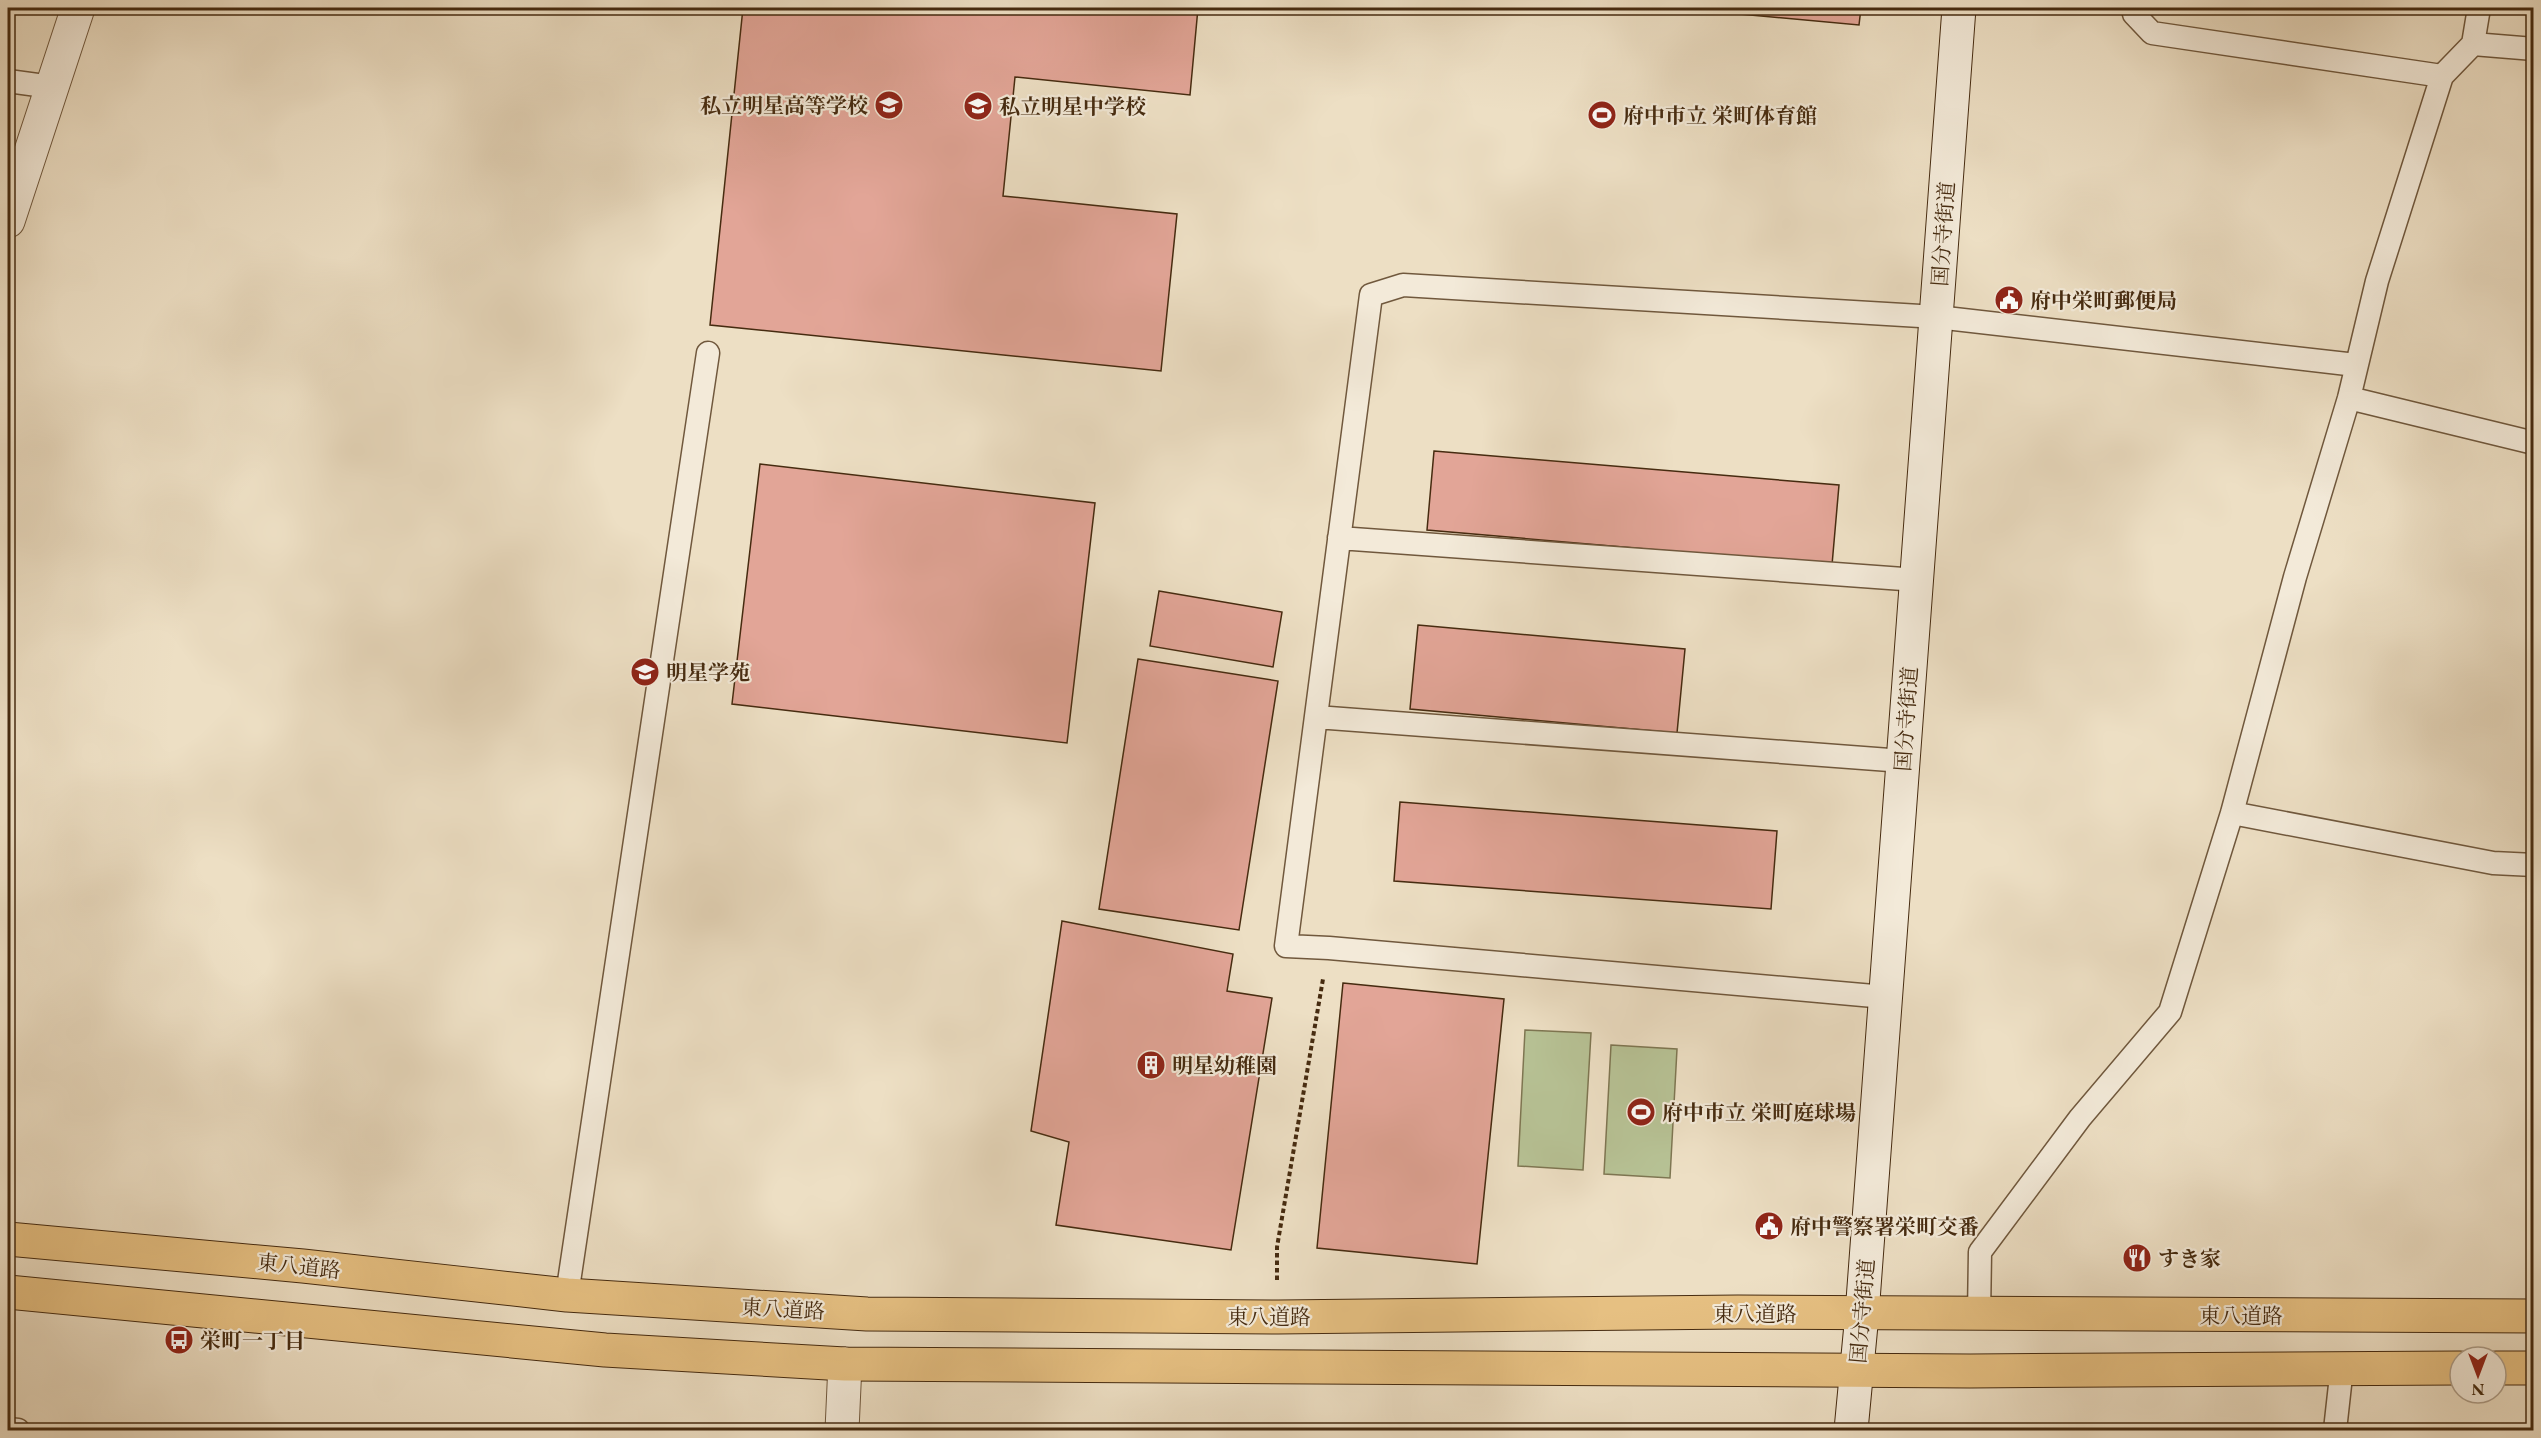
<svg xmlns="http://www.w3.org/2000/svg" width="2541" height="1438" viewBox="0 0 2541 1438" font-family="'EB Garamond','Noto Serif JP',serif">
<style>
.green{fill:#b7c295;stroke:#7e7652;stroke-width:1.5}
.building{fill:#e2a597;stroke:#462b10;stroke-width:1.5}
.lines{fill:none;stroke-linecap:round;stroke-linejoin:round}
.service-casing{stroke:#70583d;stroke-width:25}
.minor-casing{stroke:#70583d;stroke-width:35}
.secondary-casing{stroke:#462b10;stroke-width:35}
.primary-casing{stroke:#462b10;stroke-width:35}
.path{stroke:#462b10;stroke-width:4;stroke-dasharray:4.5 3;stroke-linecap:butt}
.service{stroke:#f3ead9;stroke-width:22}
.minor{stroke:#f3ead9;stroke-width:33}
.secondary{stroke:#f3ead9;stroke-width:33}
.primary{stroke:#e6c082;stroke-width:33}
.labels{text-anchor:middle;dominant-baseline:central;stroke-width:4.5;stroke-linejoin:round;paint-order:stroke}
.poi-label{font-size:21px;font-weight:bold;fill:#462b10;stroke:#f3ead9;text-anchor:start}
.street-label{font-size:21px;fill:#462b10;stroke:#f3ead9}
</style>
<rect width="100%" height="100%" fill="#eddfc4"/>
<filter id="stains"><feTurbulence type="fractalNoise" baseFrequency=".00333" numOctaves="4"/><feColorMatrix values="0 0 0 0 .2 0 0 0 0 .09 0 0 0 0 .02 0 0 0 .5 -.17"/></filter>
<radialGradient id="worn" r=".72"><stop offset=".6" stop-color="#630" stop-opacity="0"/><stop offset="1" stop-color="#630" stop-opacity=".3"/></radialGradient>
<!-- green -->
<path class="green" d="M1525,1030L1591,1033L1583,1170L1518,1166Z
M1611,1045L1677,1049L1670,1178L1604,1174Z"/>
<!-- building -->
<path class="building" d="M743,8H1198L1190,95L1015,77L1003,196L1177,214L1161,371L710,325Z
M1674,8H1861L1859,25Z
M1434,451L1839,485L1832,565L1427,530Z
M760,464L1095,503L1067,743L732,704Z
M1159,591L1282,612L1273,667L1150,646Z
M1418,625L1685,649L1677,733L1410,709Z
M1138,659L1278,681L1239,930L1099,909Z
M1400,802L1777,831L1771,909L1394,881Z
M1062,921L1233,954L1227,991L1272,998L1231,1250L1056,1225L1069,1142L1031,1131Z
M1343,983L1504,999L1477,1264L1317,1248Z"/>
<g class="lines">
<!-- service casing -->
<g class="service-casing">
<path id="service" d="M2133,8L2134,14L2152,33L2442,76
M2473,44L2534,49
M8,81L52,87
M2349,398L2534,443
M1339,538L1917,580
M1316,717L1903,761
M2232,813L2493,863L2534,865
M1885,997L1329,948L1286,946L1371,295L1403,285L1937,317L2356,365
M567,1295L708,353
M1979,1315L1980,1252L2080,1118L2170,1012L2232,813L2295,577L2349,398L2377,281L2442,76L2473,44L2479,8
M8,1429L18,1430
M2335,1430L2342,1367"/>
</g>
<!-- minor casing -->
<g class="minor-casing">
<path id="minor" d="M8,221L78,8
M842,1430L845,1364"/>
</g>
<!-- secondary casing -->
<g class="secondary-casing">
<path id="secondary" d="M1851,1430L1862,1314L1959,8"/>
</g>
<!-- primary casing -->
<g class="primary-casing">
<path id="primary" d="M8,1239L303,1266L567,1295L867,1314L1278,1317L1738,1312L2534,1316
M8,1292L605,1350L845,1364L1970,1371L2460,1368
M2496,1368H2534"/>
</g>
<!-- path -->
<path class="path" d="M1277,1280V1247L1323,979"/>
<!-- service -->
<use href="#service" class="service"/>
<!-- minor -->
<use href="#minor" class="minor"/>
<!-- secondary -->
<use href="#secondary" class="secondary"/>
<!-- primary -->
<use href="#primary" class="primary"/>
</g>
<!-- icons -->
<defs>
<g id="school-disc" transform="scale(1.5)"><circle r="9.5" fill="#8f2418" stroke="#f3ead9"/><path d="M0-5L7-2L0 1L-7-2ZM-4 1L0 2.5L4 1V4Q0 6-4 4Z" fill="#fff"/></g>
<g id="stadium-disc" transform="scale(1.5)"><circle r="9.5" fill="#8f2418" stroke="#f3ead9"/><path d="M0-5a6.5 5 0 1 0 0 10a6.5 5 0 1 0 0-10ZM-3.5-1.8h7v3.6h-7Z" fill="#fff"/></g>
<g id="civic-disc" transform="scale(1.5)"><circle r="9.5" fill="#8f2418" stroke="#f3ead9"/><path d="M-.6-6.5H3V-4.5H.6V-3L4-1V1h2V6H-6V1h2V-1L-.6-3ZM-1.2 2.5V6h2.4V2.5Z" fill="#fff"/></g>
<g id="building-disc" transform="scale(1.5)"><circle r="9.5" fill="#8f2418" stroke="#f3ead9"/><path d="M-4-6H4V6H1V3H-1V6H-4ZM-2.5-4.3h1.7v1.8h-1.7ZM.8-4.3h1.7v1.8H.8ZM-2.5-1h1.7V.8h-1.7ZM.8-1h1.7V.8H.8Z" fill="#fff"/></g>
<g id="restaurant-disc" transform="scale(1.5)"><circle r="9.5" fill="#8f2418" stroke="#f3ead9"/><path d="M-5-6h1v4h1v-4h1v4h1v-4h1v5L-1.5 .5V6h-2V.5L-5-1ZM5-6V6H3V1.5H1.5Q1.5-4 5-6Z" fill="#fff"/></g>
<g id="bus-disc" transform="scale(1.5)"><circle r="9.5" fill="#8f2418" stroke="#f3ead9"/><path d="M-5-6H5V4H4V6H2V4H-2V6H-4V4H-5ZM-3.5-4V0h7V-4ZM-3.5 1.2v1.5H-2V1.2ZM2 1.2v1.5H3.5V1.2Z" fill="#fff"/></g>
</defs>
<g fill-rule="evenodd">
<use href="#school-disc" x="889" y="105"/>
<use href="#school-disc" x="978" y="106"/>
<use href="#stadium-disc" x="1602" y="115"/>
<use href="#civic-disc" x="2009" y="300"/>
<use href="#school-disc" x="645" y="672"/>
<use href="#building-disc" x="1151" y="1065"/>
<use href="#stadium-disc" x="1641" y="1112"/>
<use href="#civic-disc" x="1769" y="1226"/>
<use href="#restaurant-disc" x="2137" y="1258"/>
<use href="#bus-disc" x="179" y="1340"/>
</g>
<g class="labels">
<!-- poi labels -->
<g class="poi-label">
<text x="868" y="105" text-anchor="end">私立明星高等学校</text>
<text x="999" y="106">私立明星中学校</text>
<text x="1623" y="115">府中市立 栄町体育館</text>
<text x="2030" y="300">府中栄町郵便局</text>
<text x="666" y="672">明星学苑</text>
<text x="1172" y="1065">明星幼稚園</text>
<text x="1662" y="1112">府中市立 栄町庭球場</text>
<text x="1790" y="1226">府中警察署栄町交番</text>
<text x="2158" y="1258">すき家</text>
<text x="200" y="1340">栄町一丁目</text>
</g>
<!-- street labels -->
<g class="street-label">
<text transform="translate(1943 234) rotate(-86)">国分寺街道</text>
<text transform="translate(1906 719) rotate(-86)">国分寺街道</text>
<text transform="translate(299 1266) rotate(6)">東八道路</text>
<text transform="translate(783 1309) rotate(3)">東八道路</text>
<text transform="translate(1862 1311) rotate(-85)">国分寺街道</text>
<text x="1755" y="1313">東八道路</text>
<text x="2241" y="1315">東八道路</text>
<text x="1269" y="1316">東八道路</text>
</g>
</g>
<!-- margin -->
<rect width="2541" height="1438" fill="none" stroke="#eddfc4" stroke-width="30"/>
<rect x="9" y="9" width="2523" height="1420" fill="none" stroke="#462b10" stroke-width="3"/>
<rect x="15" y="15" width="2511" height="1408" fill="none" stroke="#462b10" stroke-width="1.5"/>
<!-- north arrow -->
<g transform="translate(2478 1375) rotate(180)"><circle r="28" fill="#f3ead9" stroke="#ae9e89" stroke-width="1.5"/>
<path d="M0-4.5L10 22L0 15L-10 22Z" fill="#8f2418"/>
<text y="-9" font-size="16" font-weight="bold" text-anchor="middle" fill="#462b10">N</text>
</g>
<rect width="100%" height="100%" filter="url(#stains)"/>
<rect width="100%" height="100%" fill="url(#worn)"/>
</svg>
